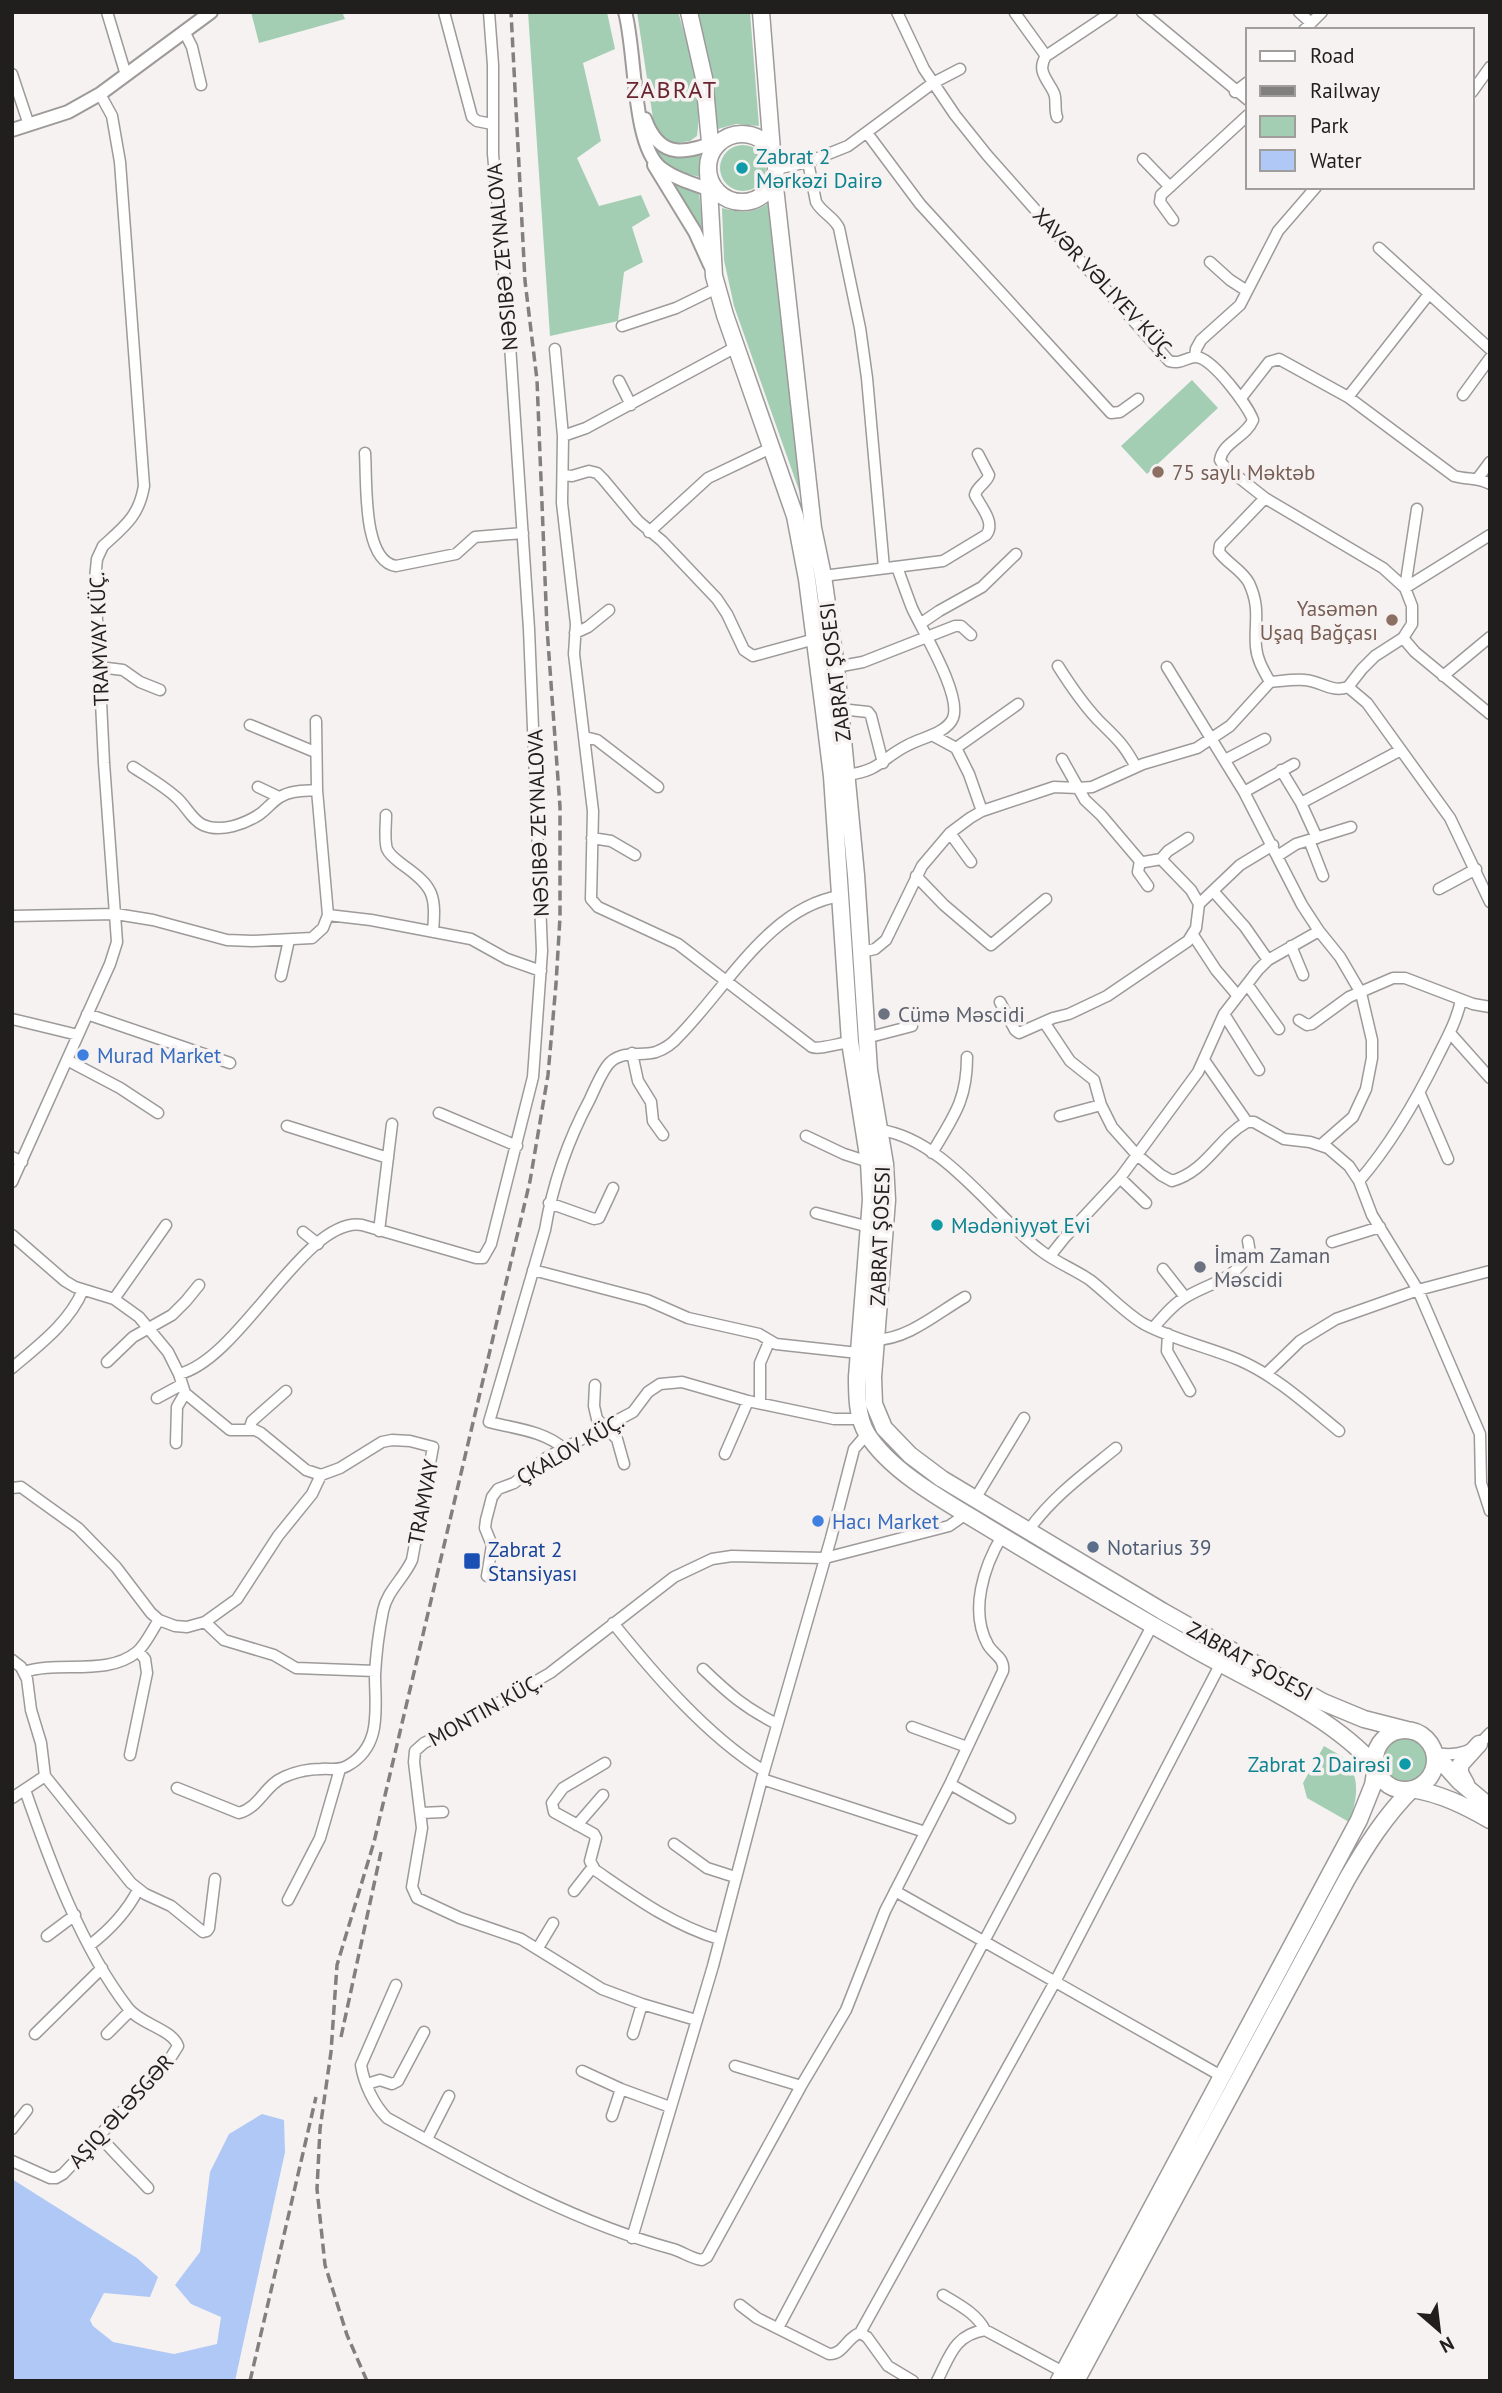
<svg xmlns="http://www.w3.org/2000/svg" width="1502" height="2393" viewBox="0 0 1502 2393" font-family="'PT Sans',sans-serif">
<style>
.green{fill:#a3ceb4}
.water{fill:#b0c8f5}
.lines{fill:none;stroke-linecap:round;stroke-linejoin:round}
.minor-casing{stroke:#9d9a99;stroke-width:13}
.tertiary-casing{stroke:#9d9a99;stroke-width:16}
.primary-casing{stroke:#9d9a99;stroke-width:19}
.minor{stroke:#fff;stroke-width:10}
.tertiary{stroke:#fff;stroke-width:12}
.primary{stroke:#fff;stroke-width:16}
.rail{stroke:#82807f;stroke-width:3.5;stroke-dasharray:10 5;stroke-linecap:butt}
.culture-dot{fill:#0f9aa8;stroke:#f6f2f1;stroke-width:2.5}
.education-dot{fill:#8d6e63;stroke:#f6f2f1;stroke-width:2.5}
.worship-dot{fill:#6b7280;stroke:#f6f2f1;stroke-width:2.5}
.shop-dot{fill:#3f7fe0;stroke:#f6f2f1;stroke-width:2.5}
.service-dot{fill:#5c6f8a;stroke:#f6f2f1;stroke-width:2.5}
.transit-dot{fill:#1a4fb4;stroke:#f6f2f1;stroke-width:2.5}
.labels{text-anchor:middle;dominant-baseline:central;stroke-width:7;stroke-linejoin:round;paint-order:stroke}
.culture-label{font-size:21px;fill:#0d838f;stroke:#f6f2f1;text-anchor:start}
.street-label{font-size:21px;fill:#201f1e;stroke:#f6f2f1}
.education-label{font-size:21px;fill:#785e54;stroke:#f6f2f1;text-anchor:start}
.worship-label{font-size:21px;fill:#5b616d;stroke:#f6f2f1;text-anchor:start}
.shop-label{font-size:21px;fill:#366cbe;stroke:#f6f2f1;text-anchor:start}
.service-label{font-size:21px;fill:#4e5e75;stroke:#f6f2f1;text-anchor:start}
.transit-label{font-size:21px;fill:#164399;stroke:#f6f2f1;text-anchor:start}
.quarter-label{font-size:24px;letter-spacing:2px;fill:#6b252f;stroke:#f6f2f1}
</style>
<rect width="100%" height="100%" fill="#f6f2f1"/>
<!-- green -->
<path class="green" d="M251,12H342L345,19L259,43Z
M528,12H607L615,49L583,63L601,141L577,158L599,206L641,195L650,216L632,227L643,262L624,272L618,321L550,336Z
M637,12H678C690,51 703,96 697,136L690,141L671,144L662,137L654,125Z
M697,12H750L759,126L736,124L718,129L708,58Z
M720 168a23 23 0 1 1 46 0a23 23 0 1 1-46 0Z
M653,147C669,160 681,157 700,154V177C677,171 663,170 653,147Z
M673,180L699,191L703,231H700L670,183Z
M770,202L801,496L734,306L724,260L722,208C741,213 754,214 770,202Z
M1192,380L1218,408L1147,474L1121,446Z
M1382 1761a23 23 0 1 1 46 0a23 23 0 1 1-46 0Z
M1324,1746C1330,1750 1338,1753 1343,1758C1362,1775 1357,1801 1349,1822L1307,1798L1303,1783Z"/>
<!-- water -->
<path class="water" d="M262,2114L284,2120L285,2152L235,2381H12V2179L137,2258L158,2277L150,2297L104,2293L90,2320L93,2326L113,2342L174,2354L217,2344L221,2317L191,2304L175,2285L200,2252L210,2172L229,2134Z"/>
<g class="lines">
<!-- minor casing -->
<g class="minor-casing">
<path id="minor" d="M107,12L126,75
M444,12L472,117L477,121L492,124
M897,12L924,69L955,115L987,155L1169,361C1181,365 1186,357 1196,357C1212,357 1248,406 1253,420C1246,437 1223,442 1220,460L1223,465L1265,498L1383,568L1405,588L1490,535
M1142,12L1248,100
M1299,12L1311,23
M1015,13L1046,56
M1304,30L1322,12
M184,31L192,47L201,85
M12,74L29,125
M1235,92L1248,82
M1472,92L1490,67
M1057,117C1054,109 1057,100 1054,93C1048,80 1036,71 1046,56L1112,12
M867,133L920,204L1111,413L1120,412L1138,399
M1143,159L1170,187
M808,162L816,202C822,213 834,217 839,228L860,328L867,378L884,568
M776,169L808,162L848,146L933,83L960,69
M1173,220L1160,202L1161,195L1248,115
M1379,248L1490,349
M1210,262L1230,280L1247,291
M622,326L676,308L717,288
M555,349L563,436L562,503L576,624L574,654L593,811L591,899L598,907L678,944L812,1047C819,1050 840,1043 850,1042
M1195,357L1196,349L1201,340L1240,305L1278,231L1316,187
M619,381L631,405
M1463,395L1490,358
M1348,397L1429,294
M1241,398L1269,362L1279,359L1348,397L1454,476C1467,480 1478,477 1490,484
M563,436L586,428L736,347
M365,453C367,481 362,561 396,566L456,554L475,537L523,533
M563,475L572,476L589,471L597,473L603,479L638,521L662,541L717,599L727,614L744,650L753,656L815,639
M1478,478L1490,462
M1265,498L1220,545L1219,552C1228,564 1242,570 1249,583C1261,609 1254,623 1256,647C1257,660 1264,671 1270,682
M649,532L708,478L773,447
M823,576L943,561L986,535C996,523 981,507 975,495C977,486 987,483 989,475L978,454
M920,624L939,611L982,587L1016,554
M575,633L588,627L609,610
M1403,638L1415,652L1490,714
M1058,666C1070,685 1083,704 1098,720C1117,739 1123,743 1136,767
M99,667L123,670L140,682L160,690
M836,667L863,662L955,626H961L971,635
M1167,667L1244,792L1302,905L1319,931L1340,957L1361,993L1372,1040V1058L1366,1089L1353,1117L1321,1145
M1443,676L1490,637
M1348,687L1367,703L1450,818L1490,902
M840,709L868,712L871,716L883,763
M316,721L317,790L328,915
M250,725L315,752
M932,735L956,748L969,774L982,811
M585,737L597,740L658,787
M956,748L1018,704
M1062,759L1085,800L1101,815L1140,861L1144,862L1161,859L1191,890L1199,904
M1225,760L1265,739
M133,767C148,777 164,786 177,798C186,806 192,820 203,825C221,833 245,824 260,814C267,809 273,801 280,797C291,790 305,791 317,790
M1281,770L1301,803L1317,838
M846,775C881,771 880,759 908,745C921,738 947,733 953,718C962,695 922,630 912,608C907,595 902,581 897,567
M258,787L279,797
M1244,792L1294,764
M1301,803L1401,750
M386,815C386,826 384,840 387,849C390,856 398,861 403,865C434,887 436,895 433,932
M950,833L971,862
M592,838L611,841L635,855
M1309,840L1323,876
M1279,855L1296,844L1351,827
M1161,859L1168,851L1188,838
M1140,861L1138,872L1148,886
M916,876L944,905L991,945L1046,899
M1439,889L1476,869
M1214,892L1245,927L1268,960
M12,916L116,914L153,920L227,940L252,941L312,938L323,928L328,915L371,920L471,939L507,959L541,971
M1193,935L1216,970L1238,996
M1291,946L1303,975
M861,952L875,949L886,940L922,866L950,833L970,818L982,811L1054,787L1078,788L1092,787L1143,764L1197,748L1230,726L1270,682C1282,681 1294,679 1305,680C1321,681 1331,693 1348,687L1362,669L1375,656L1403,638L1412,624V606L1405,588L1417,509
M281,976L289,940
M1247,984L1279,1029
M1000,1002L1015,1030L1019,1033L1053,1018L1069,1014L1107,996L1188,941L1196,928L1199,904L1240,865L1273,845
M87,1014L230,1063
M1224,1014L1259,1070
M12,1019L78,1035
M1299,1020L1307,1025L1312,1024L1349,997L1393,978H1405L1473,1004L1490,1007
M1044,1022L1070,1061L1094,1080L1101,1105L1112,1127L1136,1154L1161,1175L1172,1181C1207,1171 1218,1138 1247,1122
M1450,1033L1490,1078
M866,1038L912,1026
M632,1053L638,1081L651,1102L653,1121L663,1135
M67,1060L120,1088L158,1113
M1204,1060L1247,1122H1254L1284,1139L1310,1142L1328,1148L1349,1166L1359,1181L1372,1215L1418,1290L1480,1434L1481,1483L1490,1511
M1420,1094L1448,1159
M439,1113L517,1146
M1060,1116L1101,1105
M287,1126L388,1158
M880,1130C944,1139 991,1213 1040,1250C1055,1262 1074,1269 1090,1280C1108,1294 1125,1313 1144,1324C1174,1340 1208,1347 1239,1360C1276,1376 1307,1405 1339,1431
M806,1136L844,1154L869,1162
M932,1153C953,1117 967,1101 967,1057
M12,1157L22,1162
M1120,1178L1146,1203
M1359,1181C1392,1143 1416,1101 1438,1056C1447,1038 1457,1020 1461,1000
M12,1182L110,964L117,942L104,763L95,579L97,559L103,546C125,526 139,516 144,486L120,162L112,116L100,94
M549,1203L594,1219L599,1218L613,1188
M816,1213L869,1227
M379,1231L392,1124
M303,1232L318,1244
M12,1235L65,1281L75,1287L114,1299L139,1317L168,1352L179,1374L185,1393L230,1430H255L261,1433L306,1470L321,1475L340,1468L382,1442L392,1440L410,1441L433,1447L412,1560C404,1578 387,1591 383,1611C379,1631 376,1654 375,1675C375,1708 383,1746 347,1766C338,1771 330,1768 321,1769C309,1769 295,1772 284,1777C265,1785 259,1808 239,1813L177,1788
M1332,1242L1380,1227
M1050,1256L1066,1236L1120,1178L1198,1072L1224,1014L1258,970L1268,960L1319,931
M1163,1269L1185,1297
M533,1270L647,1300L688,1318L759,1334L776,1344L858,1353
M114,1299L166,1225
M1153,1328C1163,1317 1173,1304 1186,1297C1215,1280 1230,1283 1250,1253L1248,1241
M1168,1334L1167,1351L1190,1391
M875,1340C909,1339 937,1313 965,1297
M107,1362L133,1337L172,1315L186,1301L199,1285
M12,1368C39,1345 69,1323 83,1290
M179,1374C241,1359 305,1216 362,1225L476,1258H483L491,1244L533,1077L542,951L529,629L508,315L493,154V65L489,12
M1266,1374L1300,1341L1336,1319L1418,1290L1490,1271
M595,1385L594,1406L597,1419L617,1439L624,1464
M157,1398L181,1385
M760,1403V1363L769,1342
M249,1430L252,1421L286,1391
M176,1443L177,1407L185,1393
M564,1449C546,1431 512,1428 489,1422L545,1230C553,1182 567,1142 590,1099C595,1088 600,1076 607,1066C619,1049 640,1057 656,1052C664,1049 673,1043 678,1037C726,989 769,907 840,896
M725,1454L748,1401
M12,1488L21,1487L78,1528L116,1567L151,1613L159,1620L175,1626L187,1627L205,1622L237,1599L278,1536L312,1494L321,1475
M975,1499L1024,1418
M1028,1531C1052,1497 1084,1474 1116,1448
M487,1576L492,1545L485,1528L486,1520L492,1497L498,1489L514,1483L546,1458L633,1412L648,1392L660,1384L682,1382L748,1401L834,1419H861
M205,1622L224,1640L274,1655L296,1668L375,1671
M613,1623C654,1674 707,1736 764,1771
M12,1660L21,1667L27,1679L31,1710L41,1743L45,1776L131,1883L145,1894L171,1906L203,1932L207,1931L209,1928L215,1879
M703,1669C729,1694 745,1708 777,1724
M24,1672C59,1660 106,1677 137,1652C146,1644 152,1630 159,1620
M912,1727L967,1747
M1435,1753C1460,1757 1474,1751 1490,1733
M130,1755L147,1673L145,1659L138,1651
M605,1763L563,1788L552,1803L554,1812L594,1834L596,1838L590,1861L595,1870C636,1898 671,1924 719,1939
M762,1779L925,1832
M950,1784L1010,1818
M12,1798L45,1776
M421,1813L443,1812
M577,1825L603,1795
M674,1844L707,1868L735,1877
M574,1891L592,1868
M895,1891L1223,2077
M288,1900L320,1838L340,1769
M47,1936L75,1915
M90,1945C111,1929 126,1913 138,1890
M538,1948L553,1923
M396,1985L361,2065C364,2084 374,2105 387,2118C478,2168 572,2222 673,2249C683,2252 692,2259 702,2260L707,2257L801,2086L846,2010L885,1911L950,1784L1003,1671C1005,1658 994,1655 988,1645C969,1611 984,1566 1002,1536
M696,2020L642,2004L602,1989L521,1939L460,1918L417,1898L412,1887L422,1828L414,1762L415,1751L424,1743L462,1724L550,1673L674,1577L712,1559L732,1556L825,1558L949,1526L966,1514
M35,2034L102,1968
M107,2034L130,2011
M633,2034L642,2004
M735,2066L801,2086
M582,2071L621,2089L670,2107
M367,2084L380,2080L392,2084L398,2081L424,2032
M612,2116L621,2089
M12,2129L27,2110
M99,2136L148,2188
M427,2139L449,2096
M12,2161L50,2178H56L63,2174L166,2065L178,2046C172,2029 140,2024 128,2008C81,1947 50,1862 25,1790
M632,2238L713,1966L764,1771L831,1538L854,1449L867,1434
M943,2295C959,2305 976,2313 985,2330
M740,2305L757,2318L829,2354C843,2355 847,2337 860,2333L867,2337L888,2366L913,2381
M778,2328L1153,1624
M860,2333L1056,1980L1221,1663
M937,2381C950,2356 954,2335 985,2330L1063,2372"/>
</g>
<!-- tertiary casing -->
<g class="tertiary-casing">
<path id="tertiary" d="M625,12C636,50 632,146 661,168C678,181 702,186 721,194
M645,119C661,163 688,152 724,139
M12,130L68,112L100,94L211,12
M654,165L695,232L710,265"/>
</g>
<!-- primary casing -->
<g class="primary-casing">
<path id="primary" d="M689,12L704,78L711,153
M761,12L772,151
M708 168a34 34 0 1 1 68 0a34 34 0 1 1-68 0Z
M708,171L714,276L725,315L795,516L807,579L824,711L832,776L850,1042L869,1162L871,1200L857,1377C857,1396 857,1417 867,1434C892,1473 945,1501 984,1525C1053,1567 1124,1609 1194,1649C1254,1683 1331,1715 1376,1767L1373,1785L1359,1820L1059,2381
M774,178L813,528L823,576L836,667L856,875L869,1070L885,1164L887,1200L873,1377L874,1404L884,1428L910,1455L942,1479L1162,1611L1323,1702L1364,1719L1407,1730
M1375 1760a30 30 0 1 1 60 0a30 30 0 1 1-60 0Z
M1434,1753L1459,1781L1490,1807
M1466,1784L1460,1773V1765L1479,1744
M1076,2381L1347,1879C1366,1846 1385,1816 1412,1789C1441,1794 1464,1805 1490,1820"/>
</g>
<!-- minor -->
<use href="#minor" class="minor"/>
<!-- tertiary -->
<use href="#tertiary" class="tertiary"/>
<!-- primary -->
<use href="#primary" class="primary"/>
<!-- rail -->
<path class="rail" d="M341,2037L381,1852
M250,2381L316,2097
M367,2381L347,2335L325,2265L317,2189L320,2129L331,2052L337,1965L374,1842L530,1181L548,1075L556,984L560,917V807L547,628L537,380L525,281L511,12"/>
</g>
<!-- markers -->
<g class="culture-dot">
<circle cx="742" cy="168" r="7"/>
<circle cx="937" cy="1225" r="7"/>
<circle cx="1405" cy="1764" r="7"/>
</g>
<g class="education-dot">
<circle cx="1158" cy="472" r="7"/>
<circle cx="1392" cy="620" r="7"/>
</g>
<g class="worship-dot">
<circle cx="884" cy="1014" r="7"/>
<circle cx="1200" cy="1267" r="7"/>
</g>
<g class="shop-dot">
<circle cx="83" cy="1055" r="7"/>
<circle cx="818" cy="1521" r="7"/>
</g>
<circle class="service-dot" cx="1093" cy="1547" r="7"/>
<rect class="transit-dot" x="463" y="1552" width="18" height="18" rx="3.5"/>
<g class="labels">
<!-- culture labels -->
<g class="culture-label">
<text x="756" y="156">Zabrat 2<tspan x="756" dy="24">Mərkəzi Dairə</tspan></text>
<text x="951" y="1225">Mədəniyyət Evi</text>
<text x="1391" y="1764" text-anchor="end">Zabrat 2 Dairəsi</text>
</g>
<!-- street labels -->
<g class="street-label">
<text transform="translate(502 257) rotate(-95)">NƏSIBƏ ZEYNALOVA</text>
<text transform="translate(1104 283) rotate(47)">XAVƏR VƏLIYEV KÜÇ.</text>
<text transform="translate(99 639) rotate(-92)">TRAMVAY KÜÇ.</text>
<text transform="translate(835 672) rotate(-97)">ZABRAT ŞOSESI</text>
<text transform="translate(538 823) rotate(-92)">NƏSIBƏ ZEYNALOVA</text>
<text transform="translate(880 1236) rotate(-88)">ZABRAT ŞOSESI</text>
<text transform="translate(570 1449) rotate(-30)">ÇKALOV KÜÇ.</text>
<text transform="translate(423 1502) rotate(-79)">TRAMVAY</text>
<text transform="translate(1250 1661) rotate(29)">ZABRAT ŞOSESI</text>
<text transform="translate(485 1710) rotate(-29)">MONTIN KÜÇ.</text>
<text transform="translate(121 2111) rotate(-48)">AŞIQ ƏLƏSGƏR</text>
</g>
<!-- education labels -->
<g class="education-label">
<text x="1172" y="472">75 saylı Məktəb</text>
<text x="1378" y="608" text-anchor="end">Yasəmən<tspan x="1378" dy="24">Uşaq Bağçası</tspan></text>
</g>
<!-- worship labels -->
<g class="worship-label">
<text x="898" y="1014">Cümə Məscidi</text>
<text x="1214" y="1255">İmam Zaman<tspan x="1214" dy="24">Məscidi</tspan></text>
</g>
<!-- shop labels -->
<g class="shop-label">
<text x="97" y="1055">Murad Market</text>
<text x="832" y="1521">Hacı Market</text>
</g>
<!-- service labels -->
<g class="service-label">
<text x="1107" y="1547">Notarius 39</text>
</g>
<!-- transit labels -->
<g class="transit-label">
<text x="488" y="1549">Zabrat 2<tspan x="488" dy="24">Stansiyası</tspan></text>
</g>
<!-- quarter labels -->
<g class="quarter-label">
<text x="672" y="89">ZABRAT</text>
</g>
</g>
<!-- border -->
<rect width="1502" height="2393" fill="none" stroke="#201f1e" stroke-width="28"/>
<!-- legend -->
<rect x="1246" y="28" width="228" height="161" fill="#f6f2f1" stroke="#a09e9d" stroke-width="2"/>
<rect x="1260" y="51" width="35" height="10" fill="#ffffff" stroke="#a09e9d" stroke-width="2"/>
<text x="1310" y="63" font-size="21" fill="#201f1e">Road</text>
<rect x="1260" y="86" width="35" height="10" fill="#82807f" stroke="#a09e9d" stroke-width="2"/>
<text x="1310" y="98" font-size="21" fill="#201f1e">Railway</text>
<rect x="1260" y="116" width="35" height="21" fill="#a3ceb4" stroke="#a09e9d" stroke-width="2"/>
<text x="1310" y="133" font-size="21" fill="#201f1e">Park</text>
<rect x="1260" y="150" width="35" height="21" fill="#b0c8f5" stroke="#a09e9d" stroke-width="2"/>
<text x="1310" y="168" font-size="21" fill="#201f1e">Water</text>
<!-- north arrow -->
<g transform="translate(1439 2330) rotate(152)" stroke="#f6f2f1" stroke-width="5" paint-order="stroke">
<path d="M0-5L12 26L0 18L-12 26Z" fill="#201f1e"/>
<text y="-10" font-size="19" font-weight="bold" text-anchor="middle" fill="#201f1e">N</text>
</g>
</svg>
